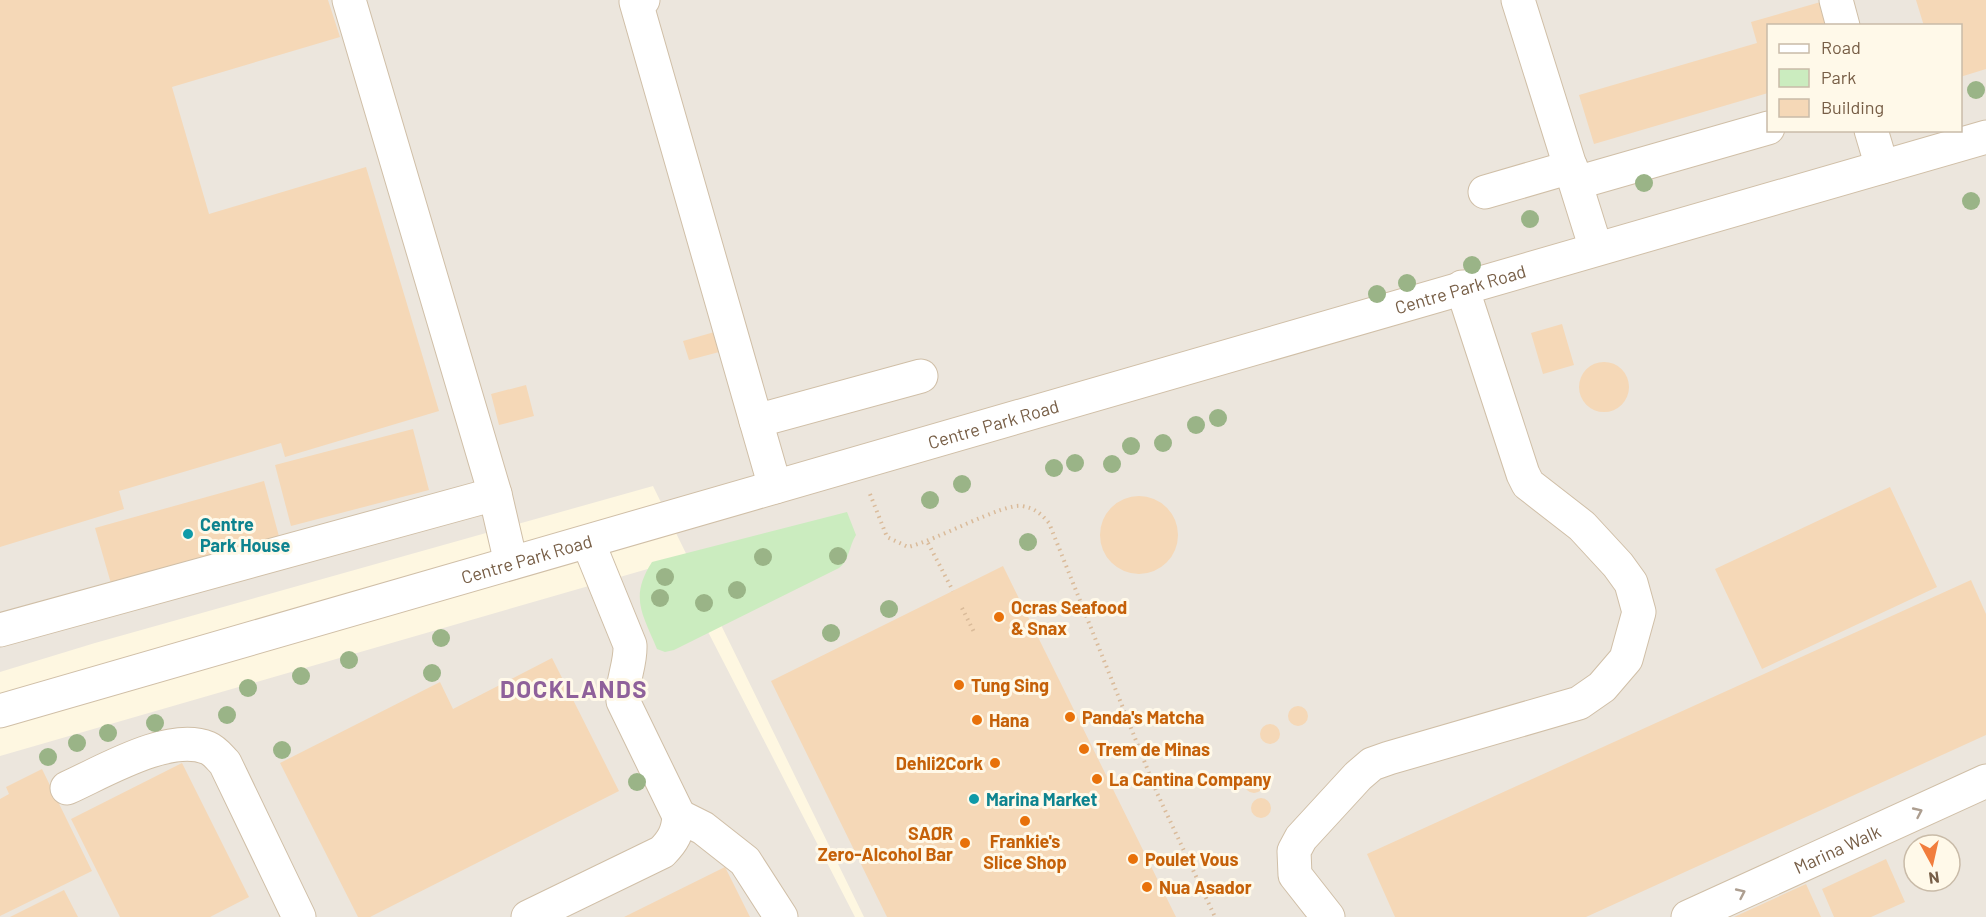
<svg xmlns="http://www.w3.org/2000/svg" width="1986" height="917" viewBox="0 0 1986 917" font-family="Barlow,sans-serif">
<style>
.industrial{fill:#ece6dd;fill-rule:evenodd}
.green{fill:#cbecbf}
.building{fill:#f5d8b7}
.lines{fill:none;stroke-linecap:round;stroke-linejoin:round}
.minor-casing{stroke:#d0bfa7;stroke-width:35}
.path{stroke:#dabb9a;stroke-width:4;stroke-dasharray:1.5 4.5;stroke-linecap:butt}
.minor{stroke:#fff;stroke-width:33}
.tree{fill:#9ab487}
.oneway{stroke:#ad9e90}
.culture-dot{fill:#0f9aa8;stroke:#fff9e9;stroke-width:2}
.food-dot{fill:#e8710a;stroke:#fff9e9;stroke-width:2}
.labels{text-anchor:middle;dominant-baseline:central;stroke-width:6;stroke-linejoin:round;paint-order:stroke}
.street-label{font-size:18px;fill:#775e46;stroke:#fff9e9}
.culture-label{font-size:18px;font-weight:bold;fill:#0d838f;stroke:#fff9e9;text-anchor:start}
.food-label{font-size:18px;font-weight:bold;fill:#c56008;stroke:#fff9e9;text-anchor:start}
.district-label{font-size:24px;font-weight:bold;letter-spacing:1.5px;fill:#8f619b;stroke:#fff9e9}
</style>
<rect width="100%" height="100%" fill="#fef7e1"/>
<!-- industrial -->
<path class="industrial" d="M0,0H1986V917H864L653,486L95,643L0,672ZM1768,26H1960V130H1768ZM1914,845H1950V881H1914Z
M672,562L855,917H0V756Z"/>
<!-- green -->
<path class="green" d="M847,512L856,535C849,546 849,561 839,568L674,650L665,652L657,649C643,614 629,598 652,562Z"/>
<!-- building -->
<path class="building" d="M0,0H328L340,37L172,87L209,214L366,167L439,411L285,457L281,443L119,491L124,509L0,547Z
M1916,0H1986V69L1960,77V26H1924Z
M1824,1L1831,26H1768V93L1594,144L1579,95L1757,43L1751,22Z
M1562,324L1574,365L1543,374L1531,333Z
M718,331L723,351L689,360L683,341Z
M1579 387a25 25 0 1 1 50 0a25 25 0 1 1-50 0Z
M526,385L534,416L499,425L491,394Z
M413,429L429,490L291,526L275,465Z
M264,481L280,540L112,587L95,528Z
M1890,487L1937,587L1762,669L1715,569Z
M1100 535a39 39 0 1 1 78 0a39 39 0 1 1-78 0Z
M1003,566L1176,917H887L771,681Z
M1971,580L1986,614V735L1586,917H1395L1367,854Z
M552,658L619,791L370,917H358L280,763L440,682L453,709Z
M1288 716a10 10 0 1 1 20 0a10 10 0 1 1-20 0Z
M1260 734a10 10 0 1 1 20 0a10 10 0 1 1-20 0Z
M182,763L249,897L210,917H120L71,819Z
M42,769L92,871L0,916V799L9,794L6,787Z
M1244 783a10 10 0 1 1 20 0a10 10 0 1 1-20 0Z
M1251 808a10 10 0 1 1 20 0a10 10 0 1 1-20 0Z
M1886,859L1905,902L1871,917H1834L1822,889Z
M725,867L750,917H624Z
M1806,884L1821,917H1734Z
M64,890L78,917H10Z"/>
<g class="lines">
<!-- minor casing -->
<g class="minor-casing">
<g id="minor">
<path d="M349,0L495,494L511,563"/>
<path d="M643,0L636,2L756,421L921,376"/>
<path d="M1518,0L1596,249"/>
<path d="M1836,0L1843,26"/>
<path d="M1871,130L1882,167"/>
<path d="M1576,183L1768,128"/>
<path d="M1485,192L1571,167"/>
<path d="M756,421L775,487"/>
<path d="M588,542L630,645C631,665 621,682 623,701L679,816"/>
<path d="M0,630L495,494"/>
<path id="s1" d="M0,711L1986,137"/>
<path d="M67,788C103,772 169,732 208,748C215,751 220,758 225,763L299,917"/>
<path d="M528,917L662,852C673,841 678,832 679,816L703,828L745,861L781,917"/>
<path d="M1328,917L1295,875L1294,851L1301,838L1358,776L1372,764L1389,758L1579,703L1602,687L1626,659L1639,612L1631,583L1618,565L1582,526L1528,484L1523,474L1462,287"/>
<path id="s2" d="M1688,917L1986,781"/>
</g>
</g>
<!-- path -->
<path class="path" d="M870,494L887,537L908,547C935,541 1003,503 1022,506C1035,508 1041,514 1049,523L1157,793L1215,917
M928,543L953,591
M962,608L975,634"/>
<!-- minor -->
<use href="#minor" class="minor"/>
</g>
<!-- trees -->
<g class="tree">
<circle cx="1976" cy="90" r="9"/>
<circle cx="1644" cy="183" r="9"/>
<circle cx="1971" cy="201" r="9"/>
<circle cx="1530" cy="219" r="9"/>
<circle cx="1472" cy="265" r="9"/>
<circle cx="1407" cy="283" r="9"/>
<circle cx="1377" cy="294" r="9"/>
<circle cx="1218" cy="418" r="9"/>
<circle cx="1196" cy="425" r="9"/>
<circle cx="1163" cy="443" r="9"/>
<circle cx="1131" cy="446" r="9"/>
<circle cx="1075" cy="463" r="9"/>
<circle cx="1112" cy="464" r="9"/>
<circle cx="1054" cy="468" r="9"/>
<circle cx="962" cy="484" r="9"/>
<circle cx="930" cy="500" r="9"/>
<circle cx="1028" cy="542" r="9"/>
<circle cx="838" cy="556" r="9"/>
<circle cx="763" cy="557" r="9"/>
<circle cx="665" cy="577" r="9"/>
<circle cx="737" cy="590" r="9"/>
<circle cx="660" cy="598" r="9"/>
<circle cx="704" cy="603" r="9"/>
<circle cx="889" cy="609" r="9"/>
<circle cx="831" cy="633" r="9"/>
<circle cx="441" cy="638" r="9"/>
<circle cx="349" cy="660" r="9"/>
<circle cx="432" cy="673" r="9"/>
<circle cx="301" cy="676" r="9"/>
<circle cx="248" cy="688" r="9"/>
<circle cx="227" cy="715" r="9"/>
<circle cx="155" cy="723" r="9"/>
<circle cx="108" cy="733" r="9"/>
<circle cx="77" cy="743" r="9"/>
<circle cx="282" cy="750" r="9"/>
<circle cx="48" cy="757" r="9"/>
<circle cx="637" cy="782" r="9"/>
</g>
<!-- one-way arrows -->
<defs><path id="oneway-chevron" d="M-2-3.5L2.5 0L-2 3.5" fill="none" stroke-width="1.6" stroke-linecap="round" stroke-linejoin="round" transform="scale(1.5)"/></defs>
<g class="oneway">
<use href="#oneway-chevron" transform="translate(1918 812) rotate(-25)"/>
<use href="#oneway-chevron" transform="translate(1741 893) rotate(-25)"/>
</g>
<!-- markers -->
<g class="culture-dot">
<circle cx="188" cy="534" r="6"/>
<circle cx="974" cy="799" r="6"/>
</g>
<g class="food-dot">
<circle cx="999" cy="617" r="6"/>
<circle cx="959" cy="685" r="6"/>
<circle cx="1070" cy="717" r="6"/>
<circle cx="977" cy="720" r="6"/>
<circle cx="1084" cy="749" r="6"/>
<circle cx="995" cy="763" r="6"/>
<circle cx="1097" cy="779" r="6"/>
<circle cx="1025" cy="821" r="6"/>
<circle cx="965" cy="843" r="6"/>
<circle cx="1133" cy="859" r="6"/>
<circle cx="1147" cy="887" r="6"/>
</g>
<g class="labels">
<!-- street labels -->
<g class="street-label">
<text stroke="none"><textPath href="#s1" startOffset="1520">Centre Park Road</textPath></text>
<text stroke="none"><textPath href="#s1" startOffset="1034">Centre Park Road</textPath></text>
<text stroke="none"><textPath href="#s1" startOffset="548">Centre Park Road</textPath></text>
<text stroke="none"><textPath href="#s2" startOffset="164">Marina Walk</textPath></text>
</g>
<!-- culture labels -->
<g class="culture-label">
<text x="200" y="524">Centre<tspan x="200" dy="21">Park House</tspan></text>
<text x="986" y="799">Marina Market</text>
</g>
<!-- food labels -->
<g class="food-label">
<text x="1011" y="607">Ocras Seafood<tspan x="1011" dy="21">&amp; Snax</tspan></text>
<text x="971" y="685">Tung Sing</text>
<text x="1082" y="717">Panda's Matcha</text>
<text x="989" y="720">Hana</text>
<text x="1096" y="749">Trem de Minas</text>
<text x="983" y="763" text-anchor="end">Dehli2Cork</text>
<text x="1109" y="779">La Cantina Company</text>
<text x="953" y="833" text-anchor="end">SAØR<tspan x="953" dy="21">Zero-Alcohol Bar</tspan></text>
<text x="1025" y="841" text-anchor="middle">Frankie's<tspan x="1025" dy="21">Slice Shop</tspan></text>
<text x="1145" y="859">Poulet Vous</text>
<text x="1159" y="887">Nua Asador</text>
</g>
<!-- district labels -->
<g class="district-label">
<text x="574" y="688">DOCKLANDS</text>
</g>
</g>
<!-- legend -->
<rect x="1767" y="24" width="195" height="108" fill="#fff9e9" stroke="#c9bba8" stroke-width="1.5"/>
<rect x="1779" y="44" width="30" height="9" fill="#ffffff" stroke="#c9bba8" stroke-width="1.5"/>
<text x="1821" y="54" font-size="18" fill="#775e46">Road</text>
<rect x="1779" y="69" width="30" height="18" fill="#cbecbf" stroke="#c9bba8" stroke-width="1.5"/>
<text x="1821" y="84" font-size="18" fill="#775e46">Park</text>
<rect x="1779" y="99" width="30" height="18" fill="#f5d8b7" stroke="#c9bba8" stroke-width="1.5"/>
<text x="1821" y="114" font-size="18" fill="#775e46">Building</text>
<!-- north arrow -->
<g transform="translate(1932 863) rotate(172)"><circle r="28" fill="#fff9e9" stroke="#c9bba8" stroke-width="1.5"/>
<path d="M0-4.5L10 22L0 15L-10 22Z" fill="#f17d3d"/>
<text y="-9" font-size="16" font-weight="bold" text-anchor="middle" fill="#775e46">N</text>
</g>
</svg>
